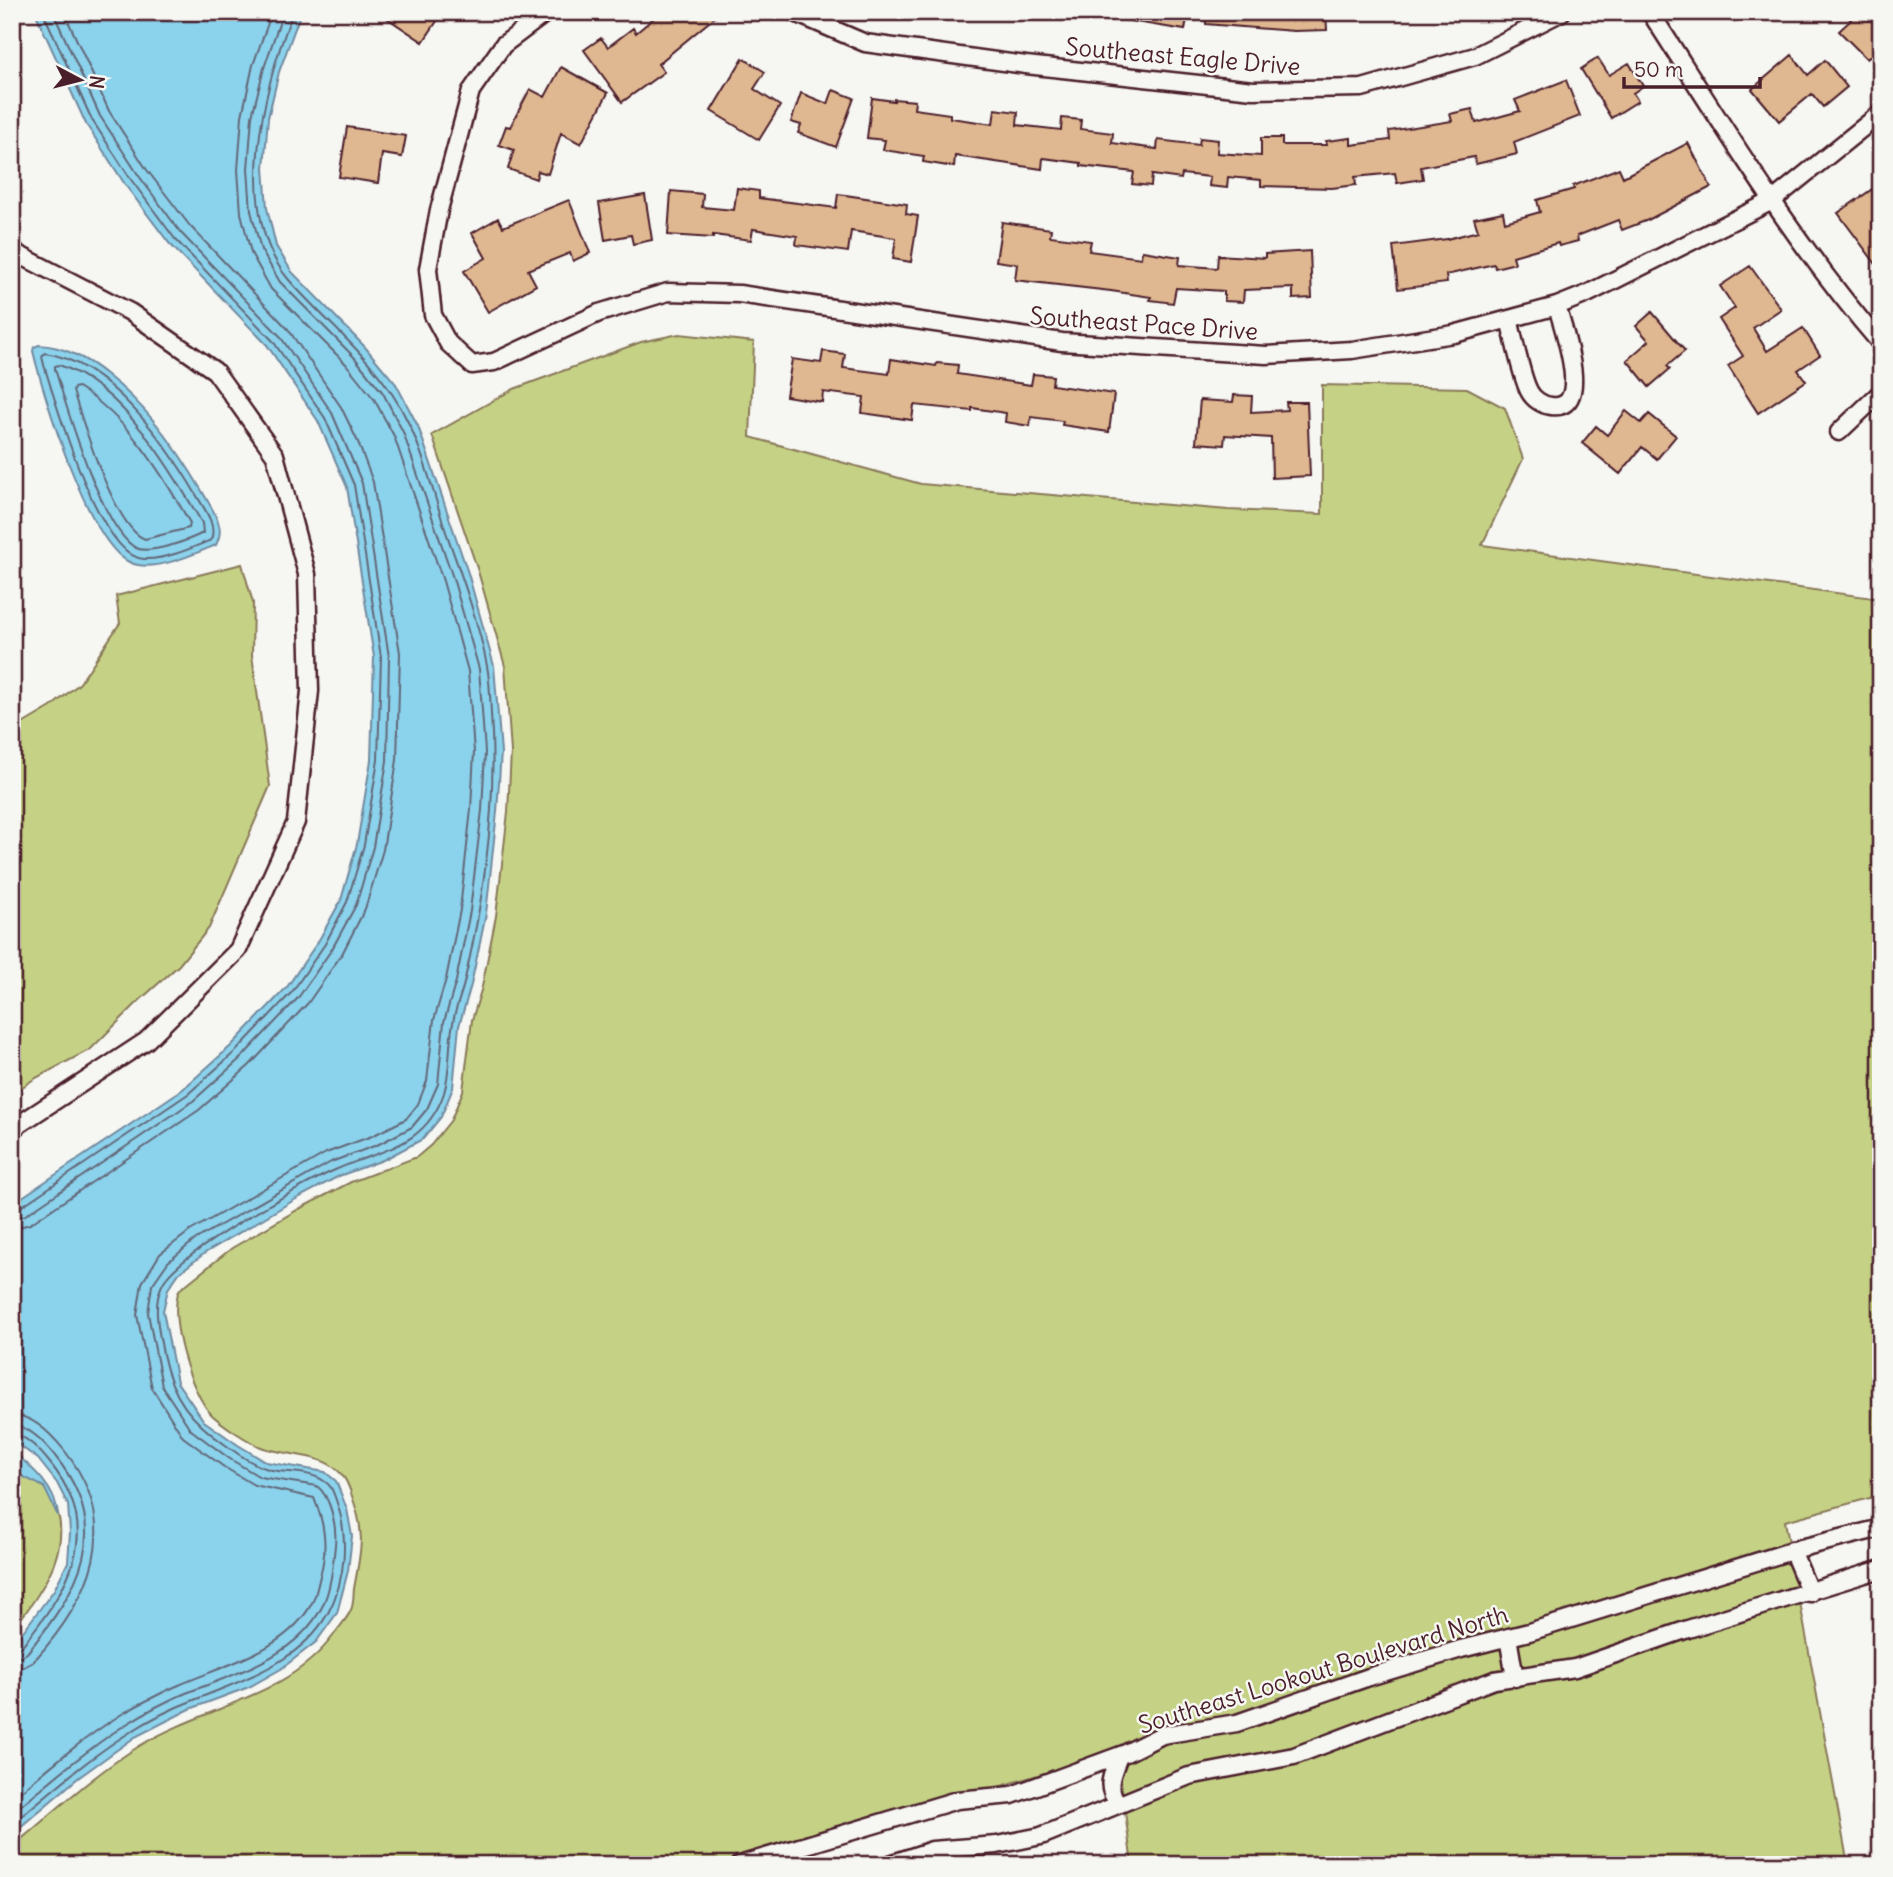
<svg xmlns="http://www.w3.org/2000/svg" width="1893" height="1877" viewBox="0 0 1893 1877" font-family="Delius,sans-serif">
<style>
.green{fill:#c5d285;stroke:#887858;stroke-width:2}
.water{fill:#8bd2ec;stroke:#718a9f;stroke-width:2}
.lines{fill:none;stroke-linecap:round;stroke-linejoin:round}
.shore{stroke:#646778;stroke-width:2}
.building{fill:#dfb790;stroke:#4a1f2b;stroke-width:2}
.street-casing{stroke:#4a1f2b;stroke-width:21}
.street{stroke:#f6f6f2;stroke-width:16}
.labels{text-anchor:middle;dominant-baseline:central;stroke-width:5;stroke-linejoin:round;paint-order:stroke}
.street-label{font-size:24px;fill:#4a1f2b;stroke:#f6f6f2}
</style>
<rect width="100%" height="100%" fill="#f6f6f2"/>
<filter id="ink" filterUnits="userSpaceOnUse"><feTurbulence type="fractalNoise" baseFrequency=".0143" numOctaves="2"/><feDisplacementMap in="SourceGraphic" scale="14" xChannelSelector="R" yChannelSelector="G"/><feConvolveMatrix kernelMatrix="1 2 1 2 8 2 1 2 1" color-interpolation-filters="sRGB"/></filter>
<g filter="url(#ink)">
<!-- green -->
<path class="green" d="M679,334L754,342L750,437L921,484L1228,510L1322,514V385L1467,388L1505,408L1523,459L1482,545L1881,599V1495L1785,1521L1848,1865H1132L1117,1751L740,1865H12V1847C54,1812 95,1773 141,1745C204,1707 288,1697 333,1636C339,1627 347,1619 351,1610C354,1603 353,1596 354,1589C361,1549 366,1535 352,1496C348,1483 344,1474 332,1466C317,1455 279,1454 261,1447C247,1441 223,1425 212,1415C191,1394 168,1319 179,1290L232,1248L299,1209L351,1182L417,1157L431,1145L451,1120L463,1091L472,1020L482,987L496,916L508,812L511,752L505,666L478,571L432,435L514,389L641,342Z
M242,564L253,603L252,655L270,786L209,928L179,965L140,1000L91,1049L34,1079L12,1094V726H19L51,707L80,683L120,623L116,596Z
M12,1471C22,1476 39,1481 45,1489C83,1536 42,1593 12,1630Z"/>
<!-- water -->
<path class="water" d="M35,12H301L279,72L268,118L264,168L267,208L276,246L292,272L365,347L396,384L418,426L468,573L494,666L501,752L497,812L486,914L471,985L459,1026L453,1088L441,1117L423,1139L383,1160L339,1176L296,1199L205,1253L179,1273L168,1289L163,1311L177,1382L204,1421L238,1445L266,1462L325,1472L336,1481L347,1509L352,1536L348,1571L337,1613L316,1642L281,1669L249,1687L190,1709L135,1737L78,1778L12,1834V1646L54,1590L68,1562L70,1533L68,1505L57,1483L38,1459L12,1440V1204L183,1089L231,1046L287,987L319,940L341,900L357,844L371,760L374,657L347,487L318,421L267,345L169,243L126,186L86,124Z
M39,345C64,346 89,360 107,375C147,406 177,448 202,491C208,502 216,513 219,525C221,532 219,539 216,545C194,554 152,574 129,562C88,542 44,397 33,351L34,347Z
M12,1451C32,1467 57,1489 58,1516L44,1487L12,1471Z"/>
<g class="lines">
<!-- shore -->
<path class="shore" d="M45,353C108,362 167,444 197,496C204,509 217,524 211,540C192,548 165,560 144,559C99,557 56,403 44,365L42,356Z
M59,365C122,386 171,469 202,523L203,533C189,540 150,555 136,548C102,530 67,408 55,369V366Z
M78,387C129,419 161,472 190,523L189,528L145,539C115,529 83,422 73,391L74,388Z
M12,1210L19,1208L188,1094L236,1051L292,992L325,944L347,902L364,845L378,760L381,657L354,485L325,418L273,341L175,239L132,181L92,120L43,12
M12,1218L24,1216L193,1101L242,1057L298,998L332,949L356,905L373,847L387,761L389,657L362,483L332,413L280,336L181,233L139,176L100,116L53,12
M12,1229L30,1224L199,1110L250,1065L308,1003L342,954L365,909L383,850L397,760L400,653L373,482L358,442L341,407L288,329L190,226L147,170L109,111L64,12
M12,1415C33,1415 52,1435 64,1450C125,1526 91,1598 33,1662L24,1667L12,1669
M12,1425C29,1426 45,1443 55,1456C115,1530 79,1589 27,1653L20,1657L12,1658
M12,1434C27,1435 41,1452 50,1463C106,1532 68,1589 21,1647L12,1650
M12,1799C47,1769 83,1738 122,1714C140,1704 160,1693 179,1685C224,1665 289,1650 313,1601C316,1594 318,1584 320,1576C328,1548 325,1524 314,1498L254,1485L224,1467L183,1437L152,1388L137,1315L142,1283L160,1254L190,1231L326,1153L372,1136L406,1119L418,1104L427,1081L434,1020L446,979L460,910L471,809L474,752L468,671L443,581L394,436L374,399L346,364L271,289L251,253L241,213L238,170L242,116L253,65L272,12
M12,1813C49,1782 85,1751 125,1725C144,1713 166,1701 186,1693C235,1674 296,1657 322,1607C331,1589 333,1565 335,1545C337,1527 331,1497 317,1486L260,1477L230,1459L191,1430L162,1386L148,1313L152,1285L168,1262L196,1239L331,1162L377,1145L412,1127L427,1109L438,1084L444,1022L456,981L470,911L482,810L485,752L479,669L453,578L403,432L383,393L354,357L280,282L261,250L251,211L248,169L252,116L264,68L283,12
M12,1824C51,1792 89,1757 132,1731C151,1719 173,1708 194,1700C243,1680 301,1662 328,1613C346,1580 349,1535 336,1500C333,1492 332,1486 324,1481C309,1470 285,1474 268,1469C254,1465 239,1455 227,1446C191,1421 172,1398 163,1354C159,1332 152,1306 162,1285C175,1255 301,1185 335,1170C381,1149 425,1148 444,1093C451,1070 448,1046 453,1023C455,1008 462,994 465,979C485,893 497,801 491,713C490,697 490,681 487,666C479,623 461,574 446,532C434,496 425,457 408,422C379,361 332,329 289,280C231,212 264,86 293,12"/>
</g>
<!-- building -->
<path class="building" d="M378,12H443L423,42Z
M661,12H721L658,64L664,72L622,102L584,50L601,38L608,47L633,28L636,33Z
M1124,12H1188L1185,30L1123,20Z
M1206,12H1326L1327,30L1294,31L1206,24Z
M1844,12H1881V46L1867,59L1839,31L1851,20Z
M1792,55L1808,75L1825,60L1847,87L1823,107L1812,94L1779,121L1752,89Z
M743,58L765,72L754,89L780,106L759,140L711,111Z
M1598,58L1609,75L1629,63L1643,86L1633,93L1638,101L1611,118L1581,69Z
M561,67L608,93L581,144L561,133L548,174L538,171L536,179L508,169L514,150L499,145L506,126L510,127L530,89L545,97Z
M1566,80L1580,116L1514,142L1517,154L1476,164L1474,157L1421,167L1423,179L1397,183L1395,173L1355,177L1356,185L1332,188L1261,186V180L1228,177L1227,188L1209,186L1210,177L1182,174L1181,179L1152,175L1151,186L1132,184L1134,172L1081,166V163L1043,158L1042,169L955,156L954,167L923,162L924,156L883,150L885,140L867,138L872,98L894,101V99L915,101L914,109L950,114V118L993,124L995,109L1018,112L1017,125L1061,130L1062,118L1081,120L1080,129L1113,133L1112,143L1157,149L1158,140L1199,145L1200,138L1218,140L1217,153L1261,156V138H1282V145H1327L1326,141L1351,138V145L1390,140L1389,131L1452,121L1450,114L1472,109L1476,123L1520,111L1515,100Z
M833,90L854,98L836,147L798,133L801,125L791,122L801,93L828,104Z
M347,127L406,136L402,157L382,154L378,183L339,177Z
M1688,143L1711,187L1648,220L1622,230L1618,220L1577,236L1578,241L1559,246L1558,243L1513,256L1515,263L1495,268L1494,264L1446,275L1447,283L1398,289L1393,246L1447,239L1478,231L1474,218L1503,212L1505,222L1540,212L1537,200L1574,189L1573,186L1619,168L1623,177Z
M1881,183V271L1838,213Z
M737,188L759,191V198L836,208L838,194L907,204L906,214L918,216L911,262L893,259L896,238L851,231L848,252L796,245L797,236L753,229L751,240L713,235V238L668,235L671,191L703,194L702,207L734,210Z
M645,195L652,240L633,244L631,235L605,240L599,203Z
M569,200L590,253L573,261L570,253L528,270L536,285L488,312L464,271L486,258L472,233L498,218L503,227Z
M1002,222L1051,229L1050,236L1091,241L1089,251L1141,258L1142,251L1180,257L1179,265L1217,268L1218,255L1265,258V254L1310,251L1312,298L1293,299V288L1244,290L1243,302L1224,301V291L1176,288L1173,303L1150,300L1151,297L1111,291L1015,280L1017,264L996,261Z
M1750,266L1781,309L1753,328L1767,351L1803,328L1820,355L1798,370L1806,381L1758,413L1728,366L1743,356L1719,319L1735,308L1720,286Z
M1652,312L1685,351L1667,366L1670,369L1649,387L1627,360L1649,341L1636,326Z
M823,351L845,354L843,368L889,374L891,359L936,366L937,363L958,365L957,374L1031,385L1033,374L1053,376L1052,385L1114,394L1109,432L1062,425L1063,421L1031,417L1030,426L1005,422L1006,413L972,408V411L914,405L912,420L862,413L864,397L823,392L822,402L786,396L792,359L821,363Z
M1234,395L1252,396L1251,412L1287,410L1286,402H1307L1310,476L1272,478L1271,438L1225,435L1224,445L1196,443L1200,400L1233,402Z
M1626,411L1641,423L1649,414L1676,436L1657,459L1642,447L1620,474L1582,443L1596,426L1607,435Z"/>
<g class="lines">
<!-- street casing -->
<g class="street-casing">
<path id="street" d="M547,12L503,45L471,91L439,210L428,269L433,315L448,343L472,365L494,362L599,313L668,292L739,294L1062,342L1266,355L1352,350L1454,334L1557,306L1587,294L1772,201L1881,113
M793,12L865,43L1026,65L1253,90L1362,88L1475,56L1562,12
M1650,12C1723,125 1792,241 1881,344
M12,251L130,312L215,371L275,455L307,574L310,691L296,822L238,950L146,1041L12,1129
M1509,319C1514,338 1521,376 1529,391C1533,399 1542,405 1551,406C1594,412 1562,326 1557,306
M1839,432L1881,392
M1792,1550L1810,1593
M1508,1637L1515,1678
M1119,1756C1112,1775 1104,1787 1119,1804
M739,1865L957,1800L1012,1795L1126,1753L1162,1735L1237,1723L1369,1677L1461,1649L1529,1632L1801,1548L1881,1528
M887,1865L932,1850L997,1845L1041,1836L1189,1776L1294,1756L1494,1680L1575,1668L1688,1629L1881,1569"/>
</g>
<!-- street -->
<use href="#street" class="street"/>
</g>
</g>
<g class="labels">
<!-- street labels -->
<g class="street-label">
<text transform="translate(1183 56) rotate(5)">Southeast Eagle Drive</text>
<text transform="translate(1144 323) rotate(4)">Southeast Pace Drive</text>
<text transform="translate(1323 1669) rotate(-17)">Southeast Lookout Boulevard North</text>
</g>
</g>
<!-- margin -->
<rect width="1893" height="1877" fill="none" stroke="#f6f6f2" stroke-width="42"/>
<rect x="21" y="21" width="1851" height="1835" fill="none" stroke="#4a1f2b" stroke-width="2.5" filter="url(#ink)"/>
<!-- north arrow -->
<g transform="translate(80 80) rotate(97)" stroke="#f6f6f2" stroke-width="5" paint-order="stroke">
<path d="M0-5L12 26L0 18L-12 26Z" fill="#4a1f2b"/>
<text y="-10" font-size="19" font-weight="bold" text-anchor="middle" fill="#4a1f2b">N</text>
</g>
<!-- scale -->
<path d="M1624 77v10h136v-10" fill="none" stroke="#4a1f2b" stroke-width="3.5"/>
<text x="1634" y="77" font-size="21" fill="#4a1f2b" stroke="#f6f6f2" stroke-width="5" paint-order="stroke">50 m</text>
</svg>
